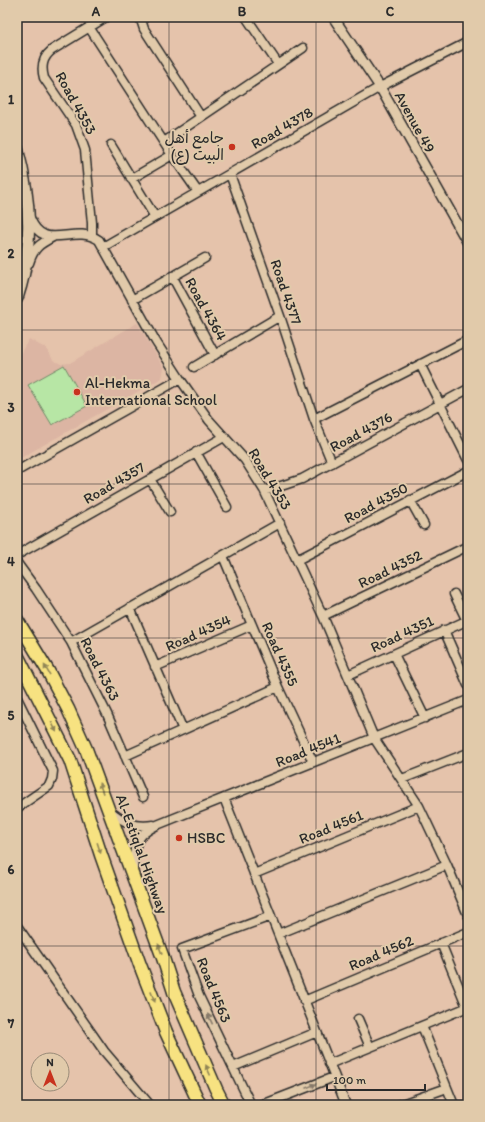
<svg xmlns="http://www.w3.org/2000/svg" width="485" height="1122" viewBox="0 0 485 1122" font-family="Itim,'Playpen Sans Arabic',sans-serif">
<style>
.built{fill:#dcb5a3}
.green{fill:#b7e6a5;stroke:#718868}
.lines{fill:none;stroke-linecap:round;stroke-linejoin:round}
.minor-casing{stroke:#2b2b2b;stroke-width:11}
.tertiary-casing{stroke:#2b2b2b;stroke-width:12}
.secondary-casing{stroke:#2b2b2b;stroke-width:14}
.primary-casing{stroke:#2b2b2b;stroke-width:15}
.minor{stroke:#e1caaa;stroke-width:8}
.tertiary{stroke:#e1caaa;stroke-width:9}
.secondary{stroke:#e1caaa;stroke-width:11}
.primary{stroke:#f7e281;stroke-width:12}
.oneway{fill:#918656}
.oneway2{fill:#867a6a}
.grid{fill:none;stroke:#2b2b2b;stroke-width:1;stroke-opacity:0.55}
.poi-dot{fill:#c8321e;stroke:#e1caaa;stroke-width:1.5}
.labels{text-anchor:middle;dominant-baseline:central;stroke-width:4;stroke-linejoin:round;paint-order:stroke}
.street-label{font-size:15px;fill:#2b2b2b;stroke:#e1caaa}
.poi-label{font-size:15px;fill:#2b2b2b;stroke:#e1caaa;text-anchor:start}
.neatline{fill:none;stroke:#2b2b2b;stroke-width:1.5}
.grid-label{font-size:13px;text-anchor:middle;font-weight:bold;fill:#2b2b2b}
</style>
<rect width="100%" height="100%" fill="#e5c3ab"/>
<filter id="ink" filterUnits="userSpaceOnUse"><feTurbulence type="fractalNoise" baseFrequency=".025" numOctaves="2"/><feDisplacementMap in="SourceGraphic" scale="8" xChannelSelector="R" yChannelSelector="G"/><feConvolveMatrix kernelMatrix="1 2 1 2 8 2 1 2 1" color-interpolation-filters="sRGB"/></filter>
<g filter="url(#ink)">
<!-- built -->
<path class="built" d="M137,323L164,368L162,378L17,460V359L29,339L43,347L45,346L53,360L61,364L70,363Z"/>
<!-- green -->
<path class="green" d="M64,365L87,406L52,425L28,385Z"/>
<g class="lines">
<!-- minor casing -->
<g class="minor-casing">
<path id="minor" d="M140,17L144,29L201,117
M246,17L278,64
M89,27L172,155L198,192
M164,142L303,48
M111,145L155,217
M230,174L280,316L314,419L332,463
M131,179L172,155
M30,218C44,254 73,223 99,240L156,342L180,379L209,420L245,460L264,490L323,616L374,738L419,806L447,865L468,915
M92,236V223L85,150L76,125L44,78C41,67 42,58 52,50L106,17
M103,247L380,87L468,42
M29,263C34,247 40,244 53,237
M172,276L215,355
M132,300L205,258
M420,364L468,460
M194,367L280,316
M314,419L468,340
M196,452L227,507
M17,471L180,379
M150,479L170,512
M264,490L272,489L302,479L468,389
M410,500L424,525
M17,555L224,437
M223,556L278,687L313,762
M297,560L468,471
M17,563L36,589L71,642L107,714L143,797
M454,594L467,621
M130,608L183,730
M323,616L468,546
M444,630L468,685
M71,642L280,523
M394,654L425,718
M155,667L252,625
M348,675L468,620
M17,698L53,771L52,779L49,786L17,808
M125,756L278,687
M402,779L468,753
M224,798L346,1105
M109,810C123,822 134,828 153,825
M133,872C134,859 133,842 144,833C148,830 153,827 157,825L468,700
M254,874L419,806
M17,926L104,1051L150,1105
M278,934L447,865
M441,943L467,1007
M304,1001L468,932
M358,1019L370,1047
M422,1026L454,1105
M329,1064L468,1007
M233,1067L317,1032
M251,1105L199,996L182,949L271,916
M262,1105L334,1077
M399,1105L447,1088"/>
</g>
<!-- tertiary casing -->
<g class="tertiary-casing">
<path id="tertiary" d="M333,17L380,87L468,243"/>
</g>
<!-- secondary casing -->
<g class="secondary-casing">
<path id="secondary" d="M17,148C31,200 34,247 17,298"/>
</g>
<!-- primary casing -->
<g class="primary-casing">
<path id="primary" d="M17,620L48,671L68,709L86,749L163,958L174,992L216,1089L224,1105
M17,655L70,760L101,855L140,965L166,1032L200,1105"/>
</g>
<!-- minor -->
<use href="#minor" class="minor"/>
<!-- tertiary -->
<use href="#tertiary" class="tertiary"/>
<!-- secondary -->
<use href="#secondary" class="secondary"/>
<!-- primary -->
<use href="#primary" class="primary"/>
</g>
<!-- one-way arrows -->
<defs><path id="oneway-solid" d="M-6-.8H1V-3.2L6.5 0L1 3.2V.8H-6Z"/></defs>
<g class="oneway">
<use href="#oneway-solid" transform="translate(47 670) rotate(-120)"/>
<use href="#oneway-solid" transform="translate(54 727) rotate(63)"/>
<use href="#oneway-solid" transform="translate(101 788) rotate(-110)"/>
<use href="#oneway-solid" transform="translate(99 848) rotate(72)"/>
<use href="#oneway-solid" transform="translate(160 949) rotate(-110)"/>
<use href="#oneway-solid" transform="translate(153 997) rotate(69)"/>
<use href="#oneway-solid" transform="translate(208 1070) rotate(-114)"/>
</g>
<g class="oneway2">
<use href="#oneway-solid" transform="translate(210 1019) rotate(-115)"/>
<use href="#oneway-solid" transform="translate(311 1086) rotate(-22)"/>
</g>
</g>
<!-- grid -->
<path class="grid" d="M169,17V1105M316,17V1105M17,176H468M17,330H468M17,484H468M17,638H468M17,792H468M17,946H468"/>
<!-- markers -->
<g class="poi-dot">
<circle cx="232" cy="147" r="4"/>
<circle cx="77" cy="392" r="4"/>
<circle cx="179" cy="838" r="4"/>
</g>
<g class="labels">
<!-- street labels -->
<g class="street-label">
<text transform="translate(76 103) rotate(61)">Road 4353</text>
<text transform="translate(415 122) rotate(61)">Avenue 49</text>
<text transform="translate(282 128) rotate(-30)">Road 4378</text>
<text transform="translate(286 292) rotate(71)">Road 4377</text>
<text transform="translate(206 309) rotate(61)">Road 4364</text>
<text transform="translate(361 432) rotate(-28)">Road 4376</text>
<text transform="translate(270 479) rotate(59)">Road 4353</text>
<text transform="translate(114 483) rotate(-30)">Road 4357</text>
<text transform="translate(376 503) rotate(-28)">Road 4350</text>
<text transform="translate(390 569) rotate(-26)">Road 4352</text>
<text transform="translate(198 633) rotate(-24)">Road 4354</text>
<text transform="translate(402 634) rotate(-25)">Road 4351</text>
<text transform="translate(280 654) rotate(66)">Road 4355</text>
<text transform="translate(100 669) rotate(63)">Road 4363</text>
<text transform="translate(308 750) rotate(-22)">Road 4541</text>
<text transform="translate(331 827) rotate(-22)">Road 4561</text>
<text transform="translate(142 854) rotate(70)">Al-Estiqlal Highway</text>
<text transform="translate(381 953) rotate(-23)">Road 4562</text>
<text transform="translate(214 990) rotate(68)">Road 4563</text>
</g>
<!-- poi labels -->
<g class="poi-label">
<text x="224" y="138" text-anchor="end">جامع أهل<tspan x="224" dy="17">البيت (ع)</tspan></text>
<text x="85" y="383">Al-Hekma<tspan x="85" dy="17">International School</tspan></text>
<text x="187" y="838">HSBC</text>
</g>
</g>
<!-- margin -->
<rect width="485" height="1122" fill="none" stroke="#e1caaa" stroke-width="44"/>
<!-- north arrow -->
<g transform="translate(50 1072)"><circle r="19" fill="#e1caaa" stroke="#988a77"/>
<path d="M0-3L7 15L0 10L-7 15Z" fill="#c8321e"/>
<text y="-6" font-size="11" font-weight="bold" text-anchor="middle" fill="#2b2b2b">N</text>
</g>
<!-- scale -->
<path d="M327 1084v6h98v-6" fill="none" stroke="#2b2b2b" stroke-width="2"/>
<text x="333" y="1084" font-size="12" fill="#2b2b2b" stroke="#e1caaa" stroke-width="3" paint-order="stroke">100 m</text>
<rect x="22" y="22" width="441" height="1078" class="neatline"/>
<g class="grid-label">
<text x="96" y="16">A</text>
<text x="242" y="16">B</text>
<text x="390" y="16">C</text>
<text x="11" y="104">1</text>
<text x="11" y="258">2</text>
<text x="11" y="412">3</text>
<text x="11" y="566">4</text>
<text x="11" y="720">5</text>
<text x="11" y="874">6</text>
<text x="11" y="1028">7</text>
</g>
</svg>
